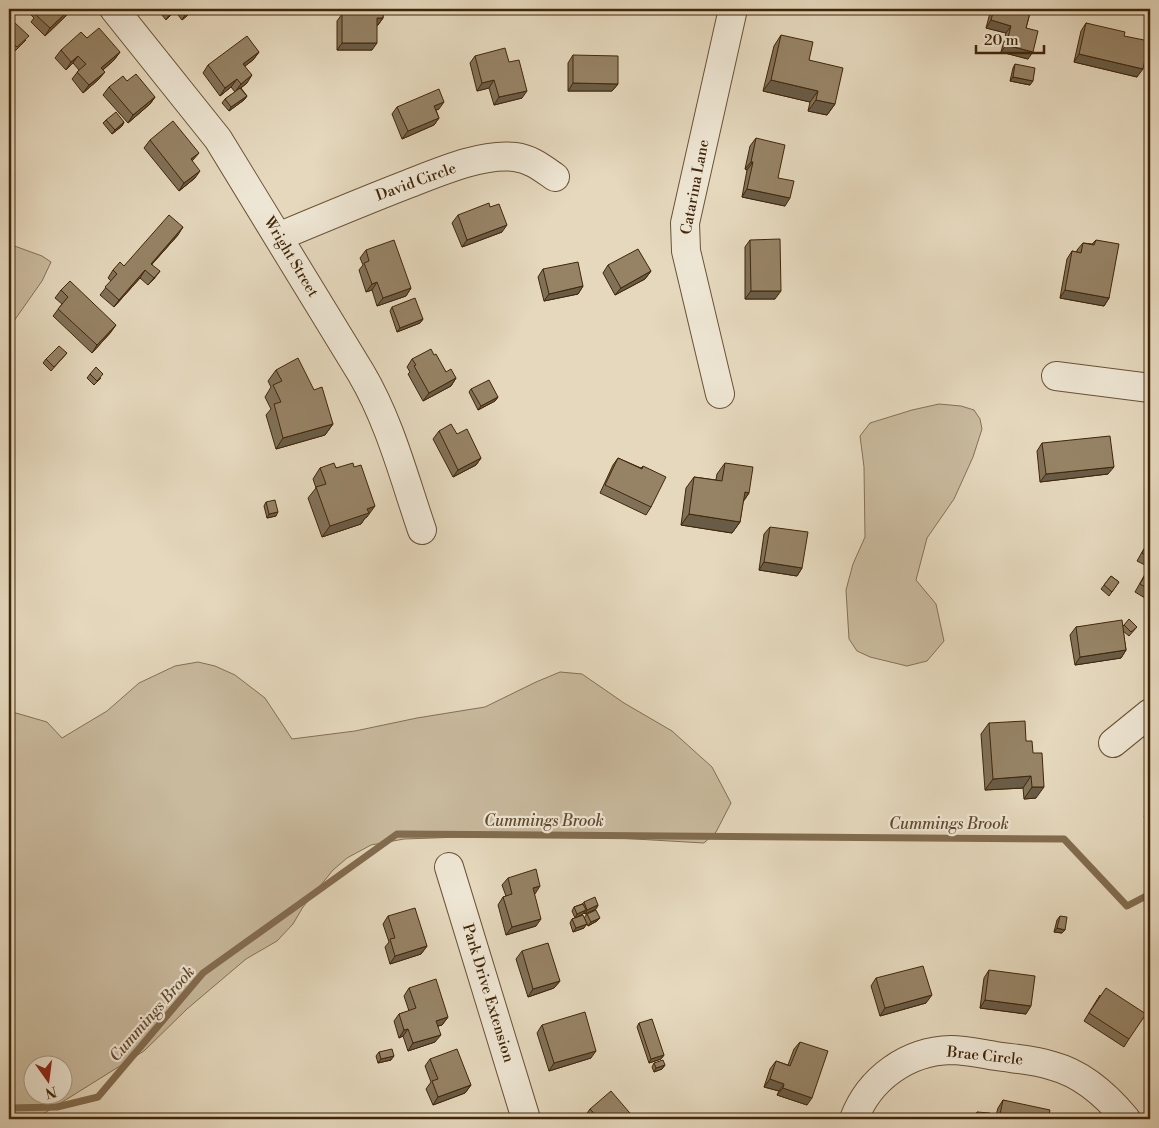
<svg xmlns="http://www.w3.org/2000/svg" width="1159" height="1128" viewBox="0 0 1159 1128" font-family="'Libre Bodoni',serif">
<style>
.green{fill:#c9ba9e;stroke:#857053;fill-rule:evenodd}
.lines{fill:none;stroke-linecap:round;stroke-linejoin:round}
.stream{stroke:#826c4f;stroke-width:7}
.minor-casing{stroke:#6a5235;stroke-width:30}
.minor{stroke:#eee6d4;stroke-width:28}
.wall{fill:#817158;stroke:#412608}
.shaded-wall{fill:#695c47;stroke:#412608}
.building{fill:#968366;stroke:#412608}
.labels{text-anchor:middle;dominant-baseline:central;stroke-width:4.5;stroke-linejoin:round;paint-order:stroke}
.street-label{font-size:15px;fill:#412608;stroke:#eee6d4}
.water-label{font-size:16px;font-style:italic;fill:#61492c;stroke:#eee6d4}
</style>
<rect width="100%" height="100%" fill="#e5d8bd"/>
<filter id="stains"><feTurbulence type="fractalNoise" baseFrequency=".004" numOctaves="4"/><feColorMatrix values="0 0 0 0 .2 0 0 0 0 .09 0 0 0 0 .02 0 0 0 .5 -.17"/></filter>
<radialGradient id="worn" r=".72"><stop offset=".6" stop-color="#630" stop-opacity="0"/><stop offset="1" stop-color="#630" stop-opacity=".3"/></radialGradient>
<!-- green -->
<path class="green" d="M9,244L42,256L51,262L42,281L9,328Z
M939,404L961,406L974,410L980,419L982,429L973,457L954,499L927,538L916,580L936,604L944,641L927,661L907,666L870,657L857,651L849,639L846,590L853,564L865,537L864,467L860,436L870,423L912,410Z
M198,662L215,666L235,675L265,698L292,739L355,731L417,718L485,707L536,682L560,672L582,674L624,703L672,731L712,767L731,803L716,832L704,843L548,834L404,839L371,845L347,858L333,870L303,907L293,924L277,941L246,959L187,1009L144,1051L35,1119H9V711L47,722L62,738L107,711L139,683L175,666ZM32,1066H62V1096H32Z"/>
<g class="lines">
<!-- stream -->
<path class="stream" d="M9,1108L57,1107L98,1097L203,973L397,834L1064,839L1127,906L1150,894"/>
<!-- minor casing -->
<g class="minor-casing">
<path id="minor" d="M114,9L218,139L361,373C390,422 404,478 422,530
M278,237C321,219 364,201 408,184C439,172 482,153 515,157C531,159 542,168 555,177
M1056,376L1150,388
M720,394L686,251L685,223L733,9
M1113,743L1150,713
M449,867L526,1119
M854,1119C869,1079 907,1051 951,1050C966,1050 982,1054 996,1056C1015,1059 1035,1060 1053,1066C1083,1074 1107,1096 1126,1119"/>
</g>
<!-- minor -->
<use href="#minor" class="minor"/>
</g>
<!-- wall -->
<path class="wall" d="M31,9H73L45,36L31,22L34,18L28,12Z
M157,9H195L182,20L175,11L166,20Z
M358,9H383V18L378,25H377L372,50H337V21L342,14H358Z
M991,9H1031L1026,28L1028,59L1001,52L1006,33L986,28Z
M1086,23L1124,36L1137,77L1074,62L1081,31Z
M9,27L26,40L15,51L9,45Z
M781,35L809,60L835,104L827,115L808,111L810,102L763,91L774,46Z
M87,38L120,52L114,60L103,70L99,79L83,93L72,79L79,70L73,63L66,70L55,58L61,50Z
M259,52L253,60L245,66L247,83L241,88L247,96L244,100L229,111L222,103L225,99L235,92L231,87L220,96L203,73L208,65Z
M573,55L618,84L612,91H568V63Z
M475,56L509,62L522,98L494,105L489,88L477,91L470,63Z
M1015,64L1030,85L1010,81L1013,68Z
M127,81L155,97L150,104L128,123L103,95L109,87Z
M397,107L439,109L436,110L439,118L434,125L402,139L392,114Z
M106,120L124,122L122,126L112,134L103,123Z
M756,138L785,206L742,197L747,170L745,169L750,146Z
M150,140L193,160L192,161L195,178L179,191L144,148Z
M458,215L502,232L462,247L452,223Z
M178,235L152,264L154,279L148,285L140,278L114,307L100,295L111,281L108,278L113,270L124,266Z
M750,240L775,299H745V247Z
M1096,240L1109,298L1104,306L1060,298L1067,259L1072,251L1077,252V250L1083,243L1092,244Z
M366,250L411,288L406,296L377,306L372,290L366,292L359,270L363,265L360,258Z
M608,265L651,271L645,279L615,295L603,273Z
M543,269L583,286L578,294L544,301L538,277Z
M61,290L111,332L92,353L53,316L62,304L55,298Z
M392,307L423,319L420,323L397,332L390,311Z
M67,353L51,371L43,363L46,359Z
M434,355L446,372L456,378L451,386L423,401L408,374L410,372L407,367L412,359Z
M276,370L314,390L333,424L325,435L276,449L266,415L271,409L265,397L271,387L268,381Z
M90,374L101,378L94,385L87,378Z
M471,389L498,397L495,401L478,410L469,392Z
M439,431L457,434L481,458L476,465L453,477L433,439Z
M1042,443L1108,474L1040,482L1037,451Z
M618,458L641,468L643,466L651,507L646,515L600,493L613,465Z
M725,463L749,493L743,502L740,522L732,533L681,525L686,488L694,477L716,480L717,474Z
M354,467L367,517L365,518L361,524L322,537L308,498L316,488L313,479L320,468H336Z
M266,502L276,516L267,518L264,506Z
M770,527L802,568L797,576L759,570L764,534Z
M1150,538V601L1135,592L1149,567L1137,561Z
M1111,576L1119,582L1109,596L1101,589Z
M1124,625L1137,627L1129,636L1123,631L1126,650L1121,658L1075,665L1070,635L1076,627L1123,626Z
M989,723L1026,741L1036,798L1024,799L1023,788L985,790L981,734Z
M1150,809V827L1144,816Z
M508,878L535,894H534L536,926L506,935L498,905L503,897L506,896L502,885Z
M584,902L598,905L596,909L585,914L584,913L583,914L576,917L584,928L573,932L570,923L572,919L575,918L572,911L574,907L582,904Z
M587,914L597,921L588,926L584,918Z
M388,916L427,946L421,954L390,964L385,947L389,942L383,924Z
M1060,916L1065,930L1062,933L1054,932L1057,920Z
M522,951L560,981L554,988L528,997L516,959Z
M989,970L1026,1014L980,1008L984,978Z
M876,978L926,1003L880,1016L871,986Z
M409,988L448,1017L442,1025L438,1026L435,1042L408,1051L403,1036L399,1038L394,1021L399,1014L409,1011L404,996Z
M1100,995L1129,1039L1124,1047L1084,1021Z
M639,1023L664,1055L661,1059L649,1063L637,1027Z
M542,1025L591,1058L549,1071L537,1033Z
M800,1042L807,1105L777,1095L779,1091L764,1087L770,1069L776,1061L788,1065L794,1049Z
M379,1052L391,1060L378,1063L376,1056Z
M430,1059L471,1085L465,1093L433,1105L426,1089L431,1082L425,1066Z
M654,1063L665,1065L662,1069L654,1072L652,1067Z
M1003,1100L1048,1119H995L998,1108Z
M590,1109L635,1119H587L585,1116Z
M977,1112L989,1119H974L975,1115Z"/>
<!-- shaded-wall -->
<path class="shaded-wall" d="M70,9H73L45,36L50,28Z
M175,9H177L166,20L171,12Z
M191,9H195L182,20L187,12Z
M805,9H813L812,11Z
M925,9H954L950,14Z
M377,18H383L378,25H372Z
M991,20L1011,26L1006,33L986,28Z
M342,43H377L372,50H337Z
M1006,45L1033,52L1028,59L1001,52Z
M120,52L114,60L96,76L101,68Z
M259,52L253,60L238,71L243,64Z
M1079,54L1143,69L1137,77L1074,62Z
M78,56L73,63L66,70L71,62Z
M105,72L99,79L83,93L89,85Z
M252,75L247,83L235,92L241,84Z
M1013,77L1033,81L1030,85L1010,81Z
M237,79L231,87L220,96L225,88Z
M494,80L489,88L477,91L482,83Z
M771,80L818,91L810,102L763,91Z
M573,83L618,84L612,91H568Z
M527,91L522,98L494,105L499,97Z
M247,96L244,100L229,111L231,107Z
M155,97L150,104L128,123L133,115Z
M816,100L835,104L827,115L808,111Z
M444,102L439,109L429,113L434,106Z
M439,118L434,125L402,139L408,131Z
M124,122L122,126L112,134L115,130Z
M199,153L193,160L185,167L191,159Z
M751,162H753L747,170L745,169Z
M200,171L195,178L179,191L184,183Z
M747,189L790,198L785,206L742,197Z
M507,225L502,232L462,247L467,240Z
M183,227L178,235L146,271L151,264Z
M145,270L140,278L114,307L119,300Z
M160,271L154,279L148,285Z
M651,271L645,279L615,295L621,288Z
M377,282L372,290L366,292L372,284Z
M583,286L578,294L544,301L549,294Z
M411,288L406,296L377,306L383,298Z
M1065,290L1109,298L1104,306L1060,298Z
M751,291H781L775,299H745Z
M423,319L420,323L397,332L400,328Z
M116,325L111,332L92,353L97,345Z
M456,378L451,386L423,401L429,393Z
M498,397L495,401L478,410L481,406Z
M333,424L325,435L276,449L283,438Z
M481,458L476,465L453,477L458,470Z
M1114,467L1108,474L1040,482L1046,474Z
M745,492L749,493L741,504Z
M375,506L367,517L365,518L361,524L322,537L330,526L367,509Z
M278,512L276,516L267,518L269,514Z
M689,514L740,522L732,533L681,525Z
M764,562L802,568L797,576L759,570Z
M1126,650L1121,658L1075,665L1080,657Z
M1031,776L1023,788L985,790L993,779Z
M1032,787H1044L1036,798L1024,799Z
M540,886L535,894L527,896L533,888Z
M598,905L596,909L585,914L587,910Z
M586,910L583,914L575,918L577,914Z
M600,918L597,921L588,926L591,922Z
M541,919L536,926L506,935L512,927Z
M587,924L584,928L573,932L576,928Z
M1057,928L1065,930L1062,933L1054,932Z
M427,946L421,954L390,964L395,956Z
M560,981L554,988L528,997L533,989Z
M932,995L926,1003L880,1016L885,1008Z
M985,1000L1031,1006L1026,1014L980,1008Z
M448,1017L442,1025L431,1028L436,1021Z
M408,1029L403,1036L399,1038L404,1030Z
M441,1035L435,1042L408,1051L413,1043Z
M596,1051L591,1058L549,1071L554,1063Z
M664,1055L661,1059L649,1063L651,1059Z
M394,1056L391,1060L378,1063L381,1059Z
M665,1065L662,1069L654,1072L656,1068Z
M770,1079L784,1084L779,1091L764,1087Z
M471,1085L465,1093L433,1105L438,1097Z
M783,1088L812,1098L807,1105L777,1095Z"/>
<!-- building -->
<path class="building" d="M38,9H70L50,28L36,15L40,11Z
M168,9H175L171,12Z
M184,9H191L187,12Z
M363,9H383V18H377V43H342V14H363Z
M994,9H1031L1026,28L1038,31L1033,52L1006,45L1011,26L991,20Z
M14,22L29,36L17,47L9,39V27Z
M1086,23L1125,32L1124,36L1149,41L1143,69L1079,54Z
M99,28L120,52L101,68L105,72L89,85L77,72L86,64L78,56L71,62L61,50L81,32L87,38Z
M781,35L813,42L809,60L843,68L835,104L816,100L818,91L771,80Z
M247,36L259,52L243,64L252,75L241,84L237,79L225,88L208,65Z
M505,48L509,62L519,60L527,91L499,97L494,80L482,83L475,56Z
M573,55L618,56V84L573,83Z
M1015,64L1035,68L1033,81L1013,77Z
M136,74L155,97L133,115L109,87L123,76L127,81Z
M240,88L247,96L231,107L225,99Z
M439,89L444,102L434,106L439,118L408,131L397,107Z
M116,112L124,122L115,130L106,120Z
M173,121L199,153L191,159L200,171L184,183L150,140Z
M756,138L785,145L778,178L794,181L790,198L747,189L753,162H751Z
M489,203L490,207L499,204L507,225L467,240L458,215Z
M169,215L183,227L151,264L160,271L154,278L145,270L119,300L105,287L117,274L113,270L120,262L124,266Z
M780,239L781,291H751L750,240Z
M394,240L411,288L383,298L377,282L372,284L364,263L369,261L366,250Z
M1096,240L1119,244L1109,298L1065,290L1072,251L1081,253L1083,243L1094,245Z
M638,249L651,271L621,288L608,265Z
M578,262L583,286L549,294L543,269Z
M70,281L116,325L97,345L58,309L68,297L61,290Z
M415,298L423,319L400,328L392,307Z
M59,346L67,353L54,367L46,359Z
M431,349L434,355L436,354L446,372L451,369L456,378L429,393L414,366L416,365L412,359Z
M298,358L314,390L322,387L333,424L283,438L274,404L281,402L273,385L282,381L276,370Z
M96,367L103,374L97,381L90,374Z
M489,380L498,397L481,406L471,389Z
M451,424L457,434L467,429L481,458L458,470L439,431Z
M1110,436L1114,467L1046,474L1042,443Z
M618,458L642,469L643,466L666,477L651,507L605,485Z
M334,463L336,468L353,463L354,467L361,465L375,506L367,509L369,513L330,526L316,487L326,484L320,468Z
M725,463L753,467L749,493L745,492L740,522L689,514L694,477L722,481Z
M275,500L278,512L269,514L266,502Z
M770,527L808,532L802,568L764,562Z
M1150,539V558L1142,553Z
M1150,566V590L1140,584Z
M1111,576L1119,582L1112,592L1104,585Z
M1129,619L1137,627L1131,632L1124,625Z
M1122,620L1126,650L1080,657L1076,627Z
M1025,721L1026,741H1032L1033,753H1042L1044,787H1032L1031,776L993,779L989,723Z
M536,869L540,886L533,888L541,919L512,927L503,897L512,894L508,878Z
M595,897L598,905L587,910L584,902Z
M583,904L586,910L577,914L574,907Z
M415,908L427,946L395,956L390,939L395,938L388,916Z
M596,910L600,918L591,922L587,914Z
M583,915L587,924L576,928L572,919Z
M1060,916L1067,917L1065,930L1057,928Z
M548,943L560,981L533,989L522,951Z
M923,966L932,995L885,1008L876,978Z
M989,970L1035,976L1031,1006L985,1000Z
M436,979L448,1017L436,1021L441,1035L413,1043L408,1029L404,1030L399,1014L416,1008L409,988Z
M1106,988L1146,1014L1129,1039L1089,1013Z
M585,1012L596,1051L554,1063L542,1025Z
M652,1019L664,1055L651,1059L639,1023Z
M800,1042L828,1051L812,1098L783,1088L784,1084L770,1079L776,1061L790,1066Z
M392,1049L394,1056L381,1059L379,1052Z
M457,1049L471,1085L438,1097L432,1081L438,1079L430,1059Z
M663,1060L665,1065L656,1068L654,1063Z
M611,1091L635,1119H599L590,1109Z
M1003,1100L1050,1110L1048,1119H999Z
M977,1112L990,1113L989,1119H977Z"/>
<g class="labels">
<!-- street labels -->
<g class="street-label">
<text transform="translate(416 182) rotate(-20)">David Circle</text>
<text transform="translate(695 187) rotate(-79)">Catarina Lane</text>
<text transform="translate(291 257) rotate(59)">Wright Street</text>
<text transform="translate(488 993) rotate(73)">Park Drive Extension</text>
<text transform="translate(985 1056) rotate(6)">Brae Circle</text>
</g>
<!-- water labels -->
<g class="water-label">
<text x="544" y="821">Cummings Brook</text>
<text x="949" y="824">Cummings Brook</text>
<text transform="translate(152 1014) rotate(-49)">Cummings Brook</text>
</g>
</g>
<!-- margin -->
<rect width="1159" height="1128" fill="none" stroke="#e5d8bd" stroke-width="30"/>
<rect x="10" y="10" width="1139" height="1108" fill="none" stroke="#412608" stroke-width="2.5"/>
<rect x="15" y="15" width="1129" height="1098" fill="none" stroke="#412608"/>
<!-- north arrow -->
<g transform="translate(48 1080) rotate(166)"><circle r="24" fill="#eee6d4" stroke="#a99982"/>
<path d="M0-4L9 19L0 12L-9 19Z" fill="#8f2418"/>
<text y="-8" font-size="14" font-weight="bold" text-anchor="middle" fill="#412608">N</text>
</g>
<!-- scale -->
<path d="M976 45v8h68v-8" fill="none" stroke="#412608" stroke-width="2.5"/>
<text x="984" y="45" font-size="15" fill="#412608" stroke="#eee6d4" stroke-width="4" paint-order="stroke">20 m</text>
<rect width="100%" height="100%" filter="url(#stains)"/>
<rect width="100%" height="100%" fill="url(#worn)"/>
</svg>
